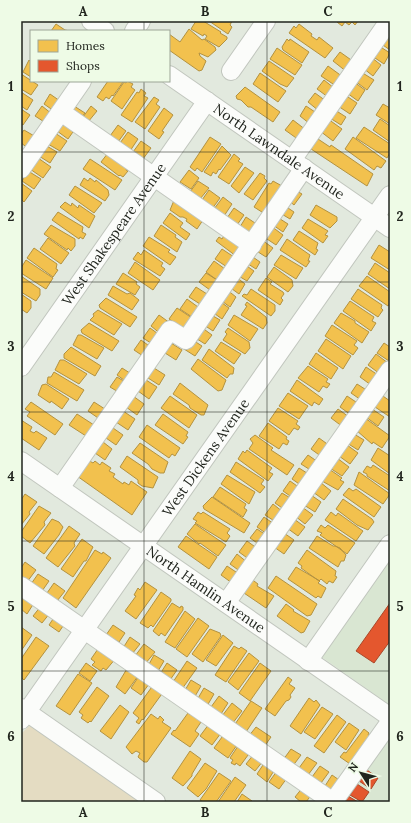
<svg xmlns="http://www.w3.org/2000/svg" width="411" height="823" viewBox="0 0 411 823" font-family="Lora,serif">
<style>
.built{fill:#d9e6d2}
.green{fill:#e4dcc2}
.homes{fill:#f2c14e;stroke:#b39240}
.shops{fill:#e4572e;stroke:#aa4829}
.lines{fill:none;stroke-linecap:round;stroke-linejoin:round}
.minor-casing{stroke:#c1c6be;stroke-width:20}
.minor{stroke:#fbfcfa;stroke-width:18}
.grid{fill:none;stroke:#21251e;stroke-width:1;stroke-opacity:0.55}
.labels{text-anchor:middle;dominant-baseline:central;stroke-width:4;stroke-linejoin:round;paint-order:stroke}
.street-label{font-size:14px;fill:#21251e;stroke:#eefbe6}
.neatline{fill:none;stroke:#21251e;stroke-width:1.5}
.grid-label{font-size:13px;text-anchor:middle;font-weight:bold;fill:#21251e}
</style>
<rect width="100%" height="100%" fill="#e2e9de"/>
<!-- built -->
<path class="built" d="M390,560V705L322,657Z
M390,725V802H335Z"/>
<!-- green -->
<path class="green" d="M29,726L35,728L141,802H21V734Z"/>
<!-- homes -->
<path class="homes" d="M196,21H203L221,32L220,33L227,37V39L219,47L205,39L207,36L204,34L203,36L191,29Z
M209,21H232L230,25L232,27L228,34Z
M358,21L355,25L352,22L349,25L345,22L342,26L337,22Z
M56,24L65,30L70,31H51Z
M299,24L312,34L311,36L317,40L319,37L333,48L325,58L289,33L294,26L296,28Z
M189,29L202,40L204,39L215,47L216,50L208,57L199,53L200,56L206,61L202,70L199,71L169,50V34L180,42Z
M390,32V50L380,43Z
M287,39L289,41L290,39L309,52L302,63L283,50L282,47Z
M379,46L390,53L384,64L372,56Z
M277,48L302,65L295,75L270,59Z
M340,52L354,62L347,72L333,61Z
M371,57L381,65L373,76L363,68Z
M29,60L31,62V77L23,72Z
M269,61L294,78L287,87L280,84L262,71Z
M328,66L343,77L336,86L321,76Z
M361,72L374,80L367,90L355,81Z
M260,73L286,91L278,102L253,84Z
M21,74L38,85L31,95L21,89Z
M324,80L334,88L328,97L317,89Z
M108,81L123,82L113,96L112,95L109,99L106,97L103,101L97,97Z
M127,81L133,84L131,87L135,90L122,109L111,101L124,82L126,83Z
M354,82L365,90L358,101L347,93Z
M245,87L280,112L273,122L251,107H248L241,100L237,99L236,96Z
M141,89L146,93L144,96L148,98L132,122L121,115L137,92L139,93Z
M21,92L33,100L27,110L21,106Z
M315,93L326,101L319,111L308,102Z
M50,94L60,101L54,111L44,104Z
M345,95L357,103L350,114L338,106Z
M154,97L159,100L156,104L160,107L145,129L135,122Z
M383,104L390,108V124L376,115Z
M42,106L52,114L46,123L35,116Z
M74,106L85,113L81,118L71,111Z
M91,106L97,111L88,122L83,117Z
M306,106L318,114L310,124L300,116Z
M164,108L173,115L162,131L164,132L159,139L148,131Z
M21,109L30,115L23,125L21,124Z
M335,110L346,117L341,125L330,118Z
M328,119L342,129L333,141L320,131Z
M380,119L390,126V142L373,130Z
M293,120L306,130L299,140L285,130Z
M65,121L75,129L68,139L57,131Z
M118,125L126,131L118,142L110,136Z
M364,127L390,144V153L387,158L356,138Z
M24,130L36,137L28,148L21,143V134Z
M128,132L138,139L130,151L120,143Z
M55,133L67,141L60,151L48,144Z
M210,137L221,144L202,172L197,168L195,171L190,167Z
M315,137L330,147L331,145L373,174L367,186L308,147Z
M353,137L386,161L381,168L377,166L374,170L345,149Z
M141,141L151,148L143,159L133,152Z
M45,145L57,152L50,163L39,156Z
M222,146L231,155L220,170L219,169L216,174L213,172L211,176L204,172Z
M108,153L127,168L126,170L128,171L123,177L120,175L119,176L101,162Z
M234,154L240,159L238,161L243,164L229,184L218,177Z
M38,158L51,167L43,178L30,169Z
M90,159L122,180L115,190L83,169Z
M245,167L254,173L239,193L231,186Z
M189,170L199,178L191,189L180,182Z
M28,171L41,179L34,189L22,181Z
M260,173L265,176L264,178L267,181L253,200L244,194Z
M84,178L88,181L90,178L95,182L96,180L108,190L109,195L105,201L80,185Z
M198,181L209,188L200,199L190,192Z
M273,181L282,186L265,214L254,207L269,183L271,184Z
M21,183L32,191L24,202L21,199Z
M75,186L102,203L94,213L69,195Z
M209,190L220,198L212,209L202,200Z
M295,190L302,194L294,205L288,200Z
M223,197L232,204L224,216L214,209Z
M175,198L205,217L197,229L186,221L187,219L183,217H180L170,210Z
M65,202L71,206L72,203L78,208L79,205L95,216L89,228L60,207Z
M316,205L337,217V221L330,228L310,215Z
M285,206L294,212L290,219L280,213Z
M234,208L244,215L237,225L227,218Z
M58,212L83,227L82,232L86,234L83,239L80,237L79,239L52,220Z
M170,213L183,223L180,227L190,234L186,240L163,223Z
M246,217L258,225L251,235L240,227Z
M277,217L288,224L283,232L273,225Z
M308,219L328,231L325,235L328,236L323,243L302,228Z
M51,225L75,239V246L71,251L68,248L67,250L44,234Z
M161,225L176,235L175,237L182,242L177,252L154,236Z
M271,226L283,235L276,245L264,237Z
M299,231L318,243L316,249L318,250L315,255L293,240Z
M225,234L244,244L236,256L216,241L219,237L222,239Z
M149,237L170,250L168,252L176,257L170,265L143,246Z
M48,238L69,253L61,264L40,249Z
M287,239L310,255L308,261H310L306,267L280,250Z
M262,240L273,248L266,257L255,250Z
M379,245L390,252V270L371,258Z
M34,248L57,264L56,269L58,270L53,277L27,258Z
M222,249L234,257L227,267L215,259Z
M144,250L163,263L161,266L165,269L160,276L133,259L138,252L141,255Z
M250,255L260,262L256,269L245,262Z
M281,255L303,268L296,279L274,265Z
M26,260L53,278L46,289L21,273V268Z
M214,261L225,269L217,280L206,272Z
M135,262L160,280L153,290L128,273Z
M375,263L390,273V289L368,274Z
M244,264L254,271L247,281L237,275Z
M274,267L292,280L293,286L288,292L267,277Z
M123,273L137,282L136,284L140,287L135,295L116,284Z
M206,273L217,280L210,290L199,282Z
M21,276L40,289V295L36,301L21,292Z
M235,276L245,284L239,294L228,286Z
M367,276L390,292V303L388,306L359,286Z
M266,278L272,282L270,284L283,292L284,294L281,298L283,300L280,305L258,290Z
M113,286L127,294L130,293L139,300L132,310L108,295Z
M196,287L207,294L200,304L189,297Z
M226,289L236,297L230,307L219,299Z
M251,289L275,305V311L271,316L242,296L244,294L247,295Z
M358,289L382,305L381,308L383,310L378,317L351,299Z
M21,294L31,301V308L27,313L21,309Z
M106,298L137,317L130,327L100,308L99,305Z
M187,299L198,307L192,317L180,309Z
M218,300L229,308L222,319L211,311Z
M350,301L374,317L372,321L376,323L371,331L343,311Z
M247,302L266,317L267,323L263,329L241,315L247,306L245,305Z
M177,308L192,318L184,329L169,319Z
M98,310L122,324L114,335L90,320L94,316L93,314Z
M208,313L220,320L213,331L201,323Z
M341,313L355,321V323L369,332L362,343L334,323Z
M159,315L170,323L162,335L151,326Z
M234,315L258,329L250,341L228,325Z
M89,323L119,341L112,351L82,333L81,330Z
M332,325L357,341L354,345L358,348L353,355L325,336Z
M201,327L212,335L205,344L194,337Z
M150,328L161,336L154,345L143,338Z
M228,328L249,342L250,348L245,354L223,340L227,334L225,332Z
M78,335H81L104,348L97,359L73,345Z
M191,339L202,346L195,356L184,349Z
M326,339L351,356L343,369L318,351Z
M141,340L152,348L146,358L134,350Z
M221,342L241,354L234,364L215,351Z
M171,343L182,350L176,360L165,353Z
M384,343L390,347L389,361L377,353Z
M71,347L101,366L95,376L64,358V354Z
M209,349L234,368L233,374H230L227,378L202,360Z
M316,353L338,368L331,379L309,364Z
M376,354L388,363L380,374L368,365Z
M198,359L226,380L222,390L218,391L191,369Z
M60,360H64L87,374L79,384L55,370Z
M308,366L328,379L326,382L330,384L327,388L323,386L319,392L298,378Z
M366,367L378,375L371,385L360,377Z
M122,368L133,375L128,383L117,375Z
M154,368L165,375L159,385L148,378Z
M54,372L84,390L77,401L47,383L48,377H51Z
M117,377L127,383L120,393L110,387Z
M146,380L157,387L149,399L138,391Z
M297,380L323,399L319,405L314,402L312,406L290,391Z
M180,383L208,405L204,415H201L190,408L189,405L173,394Z
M46,384L69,399L62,409L51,401L50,403L38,395L42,385Z
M357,384L368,391L361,400L351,393Z
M288,393L308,406L299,419L279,406Z
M380,394L390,401V417L372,405Z
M133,396L144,404L137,415L126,407Z
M170,396L197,415L189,428L161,408Z
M347,396L359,404L351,415L340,407Z
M31,402L63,424L55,435L27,416L30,412L25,409Z
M94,402L108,411L101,420L88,411Z
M278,408L298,421L296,424L300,427L298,430L294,428L289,435L269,421Z
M338,409L349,417L343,427L331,418Z
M372,409L384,417L378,426L366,417Z
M123,411L135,419L128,430L116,422Z
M77,414L94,425L86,436L69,425Z
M163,414L188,432L186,436L188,437L183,444L155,425Z
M365,418L390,436L382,448L373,442L372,444L356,430Z
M21,420L32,427L30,431L34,433L36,431L47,438L39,450L21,438Z
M268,423L287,437L286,439L289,441L287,445L283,443L279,449L259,436Z
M147,425L180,448L175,456L172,454L169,458L139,437Z
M113,428L123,435L116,445L106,438Z
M354,434L364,440L358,450L347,443Z
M255,435L273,448L271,450L294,465L287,475L249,449L253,443L250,439Z
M319,438L330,446L322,457L311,449Z
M103,442L112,449L105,460L95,453Z
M140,443L168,462L164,473H160L152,469L148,464L132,453Z
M347,445L358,453L350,464L339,456Z
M378,448L390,456V474L371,460Z
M247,450L272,468L269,472L273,474L268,481L238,459L243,451L245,453Z
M308,455L318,462L312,471L301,464Z
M127,456L158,477L153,488L142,486L138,483V480L120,467Z
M337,458L349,467L342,476L330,468Z
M88,460L93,463L95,461L100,465L102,462L111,468L109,471L115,474L113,477L123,484L124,482L129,485L131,481L147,492L132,515L77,476Z
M236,462L264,480L261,484L265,487L260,493L230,472Z
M373,465L390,476V491L367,476V474L363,472L367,466L371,468Z
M299,468L310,475L302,486L292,479Z
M329,469L342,478L340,480L344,482L338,490L322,481Z
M359,472L390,494L383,504L354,485Z
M227,475L255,492L249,504L221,484Z
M290,481L300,488L293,498L283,491Z
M320,482L331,491L324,500L313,492Z
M220,487L246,504L244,508L247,510L243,517L213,497Z
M349,488L353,491L356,489L381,507L374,517L343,495Z
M282,493L292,499L285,510L275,503Z
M25,494L37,502L29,512L30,514L21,525V500Z
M311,495L321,502L315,512L304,505Z
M212,497L250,523L244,533L204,509L203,506Z
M343,499L372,519L374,522L368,530L357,525L336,509Z
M273,504L283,512L276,522L265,515Z
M39,506L51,513L44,522L45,525L30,543L21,536V532Z
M302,507L313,515L305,524L295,516Z
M198,512L201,514L203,512L230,529L227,533L230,536L226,542L195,523L197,521L193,519Z
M331,512L336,516L338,513L363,531L356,541L325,520Z
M264,517L274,524L267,534L257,527Z
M52,519L59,522L63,527L59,535L44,554L33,546Z
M294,519L305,527L298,536L287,528Z
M195,524L226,545L218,556L200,543L199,544L187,534Z
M321,525L325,528L328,525L355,543L347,554L320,535L322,533L317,531Z
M69,526L80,534L74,543L75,546L58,567L46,558Z
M257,529L266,535L260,545L250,538Z
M284,533L294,540L284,554L274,547Z
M186,536L217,557L209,569L178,547Z
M317,536L333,546H335L340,548L346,555L344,561H341L338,567L309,548Z
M82,539L93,547L86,561H84L73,577L61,569Z
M247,541L258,549L250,560L239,552Z
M95,550L102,554L103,552L111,558L76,608L63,598Z
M307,550L336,571L335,576L337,577L333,583L329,581L327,584L321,579L319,581L301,568L302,566L298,563Z
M237,554L248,563L241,572L230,564Z
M25,562L36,570L27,582L21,577V568Z
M227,566L239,574L232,583L221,575Z
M296,567L320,581L318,583L326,588L321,598L318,596L316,598L288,579Z
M38,574L49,581L42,591L31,584Z
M276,576L317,604L311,615L307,616L268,588Z
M250,578L258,584L257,586L274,596L266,608L241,591Z
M145,582L157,590L136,619L125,611L136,596L134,595L138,588L140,590Z
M54,583L65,591L57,601L47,593Z
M161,592L171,599V601L153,627L151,625L148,628L140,623Z
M23,595L34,603L27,614L21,609V598Z
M172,603L180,608L181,606L183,607V610L165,636L161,633L159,636L153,631Z
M286,604L294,610L293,611L310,621L304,632L301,633L277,616Z
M41,606L50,613L42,623L33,616Z
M185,611L195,619L175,648L165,642Z
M55,616L65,623L59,632L49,625Z
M198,618L209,626L187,657L176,649Z
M113,625L125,633L119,642L106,635Z
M21,627L32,635L21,651Z
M210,629L220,633L221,636L203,662L192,654Z
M223,635L233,643L216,666L206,660Z
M36,637L49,646L24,680L21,677V659Z
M130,637L140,644L132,654L123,648Z
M144,644L155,652L145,664L135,656Z
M100,646L116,658L106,670L103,668L101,671L92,665L95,662L91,659Z
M234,646L239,649L241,647L247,651L226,682L215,675Z
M249,653L259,661L238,690L228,682Z
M154,655L164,661L158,671L148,666Z
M187,661L197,668L182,689L173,682Z
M86,663L97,671L90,681L79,673Z
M167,663L177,670L170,680L160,674Z
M260,663L271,671L250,701L239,693Z
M128,667L138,676L125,694L116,687Z
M78,674L92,683L70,715L56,706Z
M139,676L149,684L141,695L131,688Z
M288,677L292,680L289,684L295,688L290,695L291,697L289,700L286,701L275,716L265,709Z
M191,680L201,686L194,698L184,692Z
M154,684L164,691L143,720L142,719L139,724L136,722L139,718L133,713Z
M97,687L109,696L91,722L90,721L88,723L81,718L83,715L79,712Z
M204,688L214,694L207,706L197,700Z
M219,696L228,703L221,714L211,707Z
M309,698L314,702L316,700L320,705L301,734L290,726Z
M251,701L262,708L244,735L233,727Z
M232,703L242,711L232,724L222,716Z
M120,705L129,712L111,739L100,731Z
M322,707L333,714L315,739L304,732Z
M192,712L201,722L195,731L199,734L190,747L171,734L174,730L175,731L188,713L190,715Z
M151,714L158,719L160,716L164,720L162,722L171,728L147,762H144L138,757L140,753L136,751L132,754L126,747Z
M337,715L346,722L324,753L314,746Z
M349,723L359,730L346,750L335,742Z
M209,724L221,733L212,745L200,736Z
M256,727L271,737L264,747L248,737Z
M364,729L369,733L368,735L371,738L353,766L340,757L344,752L346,753Z
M225,733L239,742L228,758L214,748Z
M240,743L251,751L240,766L236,763L235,765L231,763L233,760L230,758Z
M291,749L301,755L292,767L283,760Z
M190,751L201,759L192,774V776L183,786L172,778Z
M254,754L263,761L255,771L246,764Z
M307,757L317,763L308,775L299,768Z
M265,762L275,769L267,782L257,774Z
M205,763L217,771L206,789L198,797L187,788Z
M320,766L329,772L321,783L312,777Z
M277,771L287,778L279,789L269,782Z
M219,773L231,781L216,802H203L200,800Z
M332,775L342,782L334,793L325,786Z
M235,777L246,785L234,802H218Z
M303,787L312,794L306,802H301L295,797Z
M242,794L252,801V802H237Z"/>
<!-- shops -->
<path class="shops" d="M390,603V641L374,663L356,651Z
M367,770L378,778L371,789L359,781Z
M357,784L369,792L362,802L350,795Z
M348,796L358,802H344Z"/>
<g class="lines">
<!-- minor casing -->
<g class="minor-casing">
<g id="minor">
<path d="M91,21L105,31"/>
<path d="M134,31L141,21"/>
<path d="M231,71L266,21"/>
<path id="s1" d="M169,75L390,228"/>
<path d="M61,112L252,245"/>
<path d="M292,160L389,21"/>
<path d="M21,169L82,81"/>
<path id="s2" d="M21,367L207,101"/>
<path id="s3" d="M21,461L390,717"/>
<path d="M60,488L170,330L186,340L304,168"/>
<path d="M21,586L333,802"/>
<path d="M226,603L390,370"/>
<path d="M308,661L390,544"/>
<path d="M21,708L156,802"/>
<path id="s4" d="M21,720L390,195"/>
<path d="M333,802L390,722"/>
</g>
</g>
<!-- minor -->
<use href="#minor" class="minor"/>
</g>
<!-- grid -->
<path class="grid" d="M144,21V31M267,21V802M144,81V802M21,152H390M21,282H390M21,412H390M21,541H390M21,671H390"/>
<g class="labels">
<!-- street labels -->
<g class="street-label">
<text stroke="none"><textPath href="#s1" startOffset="134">North Lawndale Avenue</textPath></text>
<text stroke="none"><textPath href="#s2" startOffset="162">West Shakespeare Avenue</textPath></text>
<text stroke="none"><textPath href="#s4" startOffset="321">West Dickens Avenue</textPath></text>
<text stroke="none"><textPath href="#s3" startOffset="225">North Hamlin Avenue</textPath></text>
</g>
</g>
<!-- border -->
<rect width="411" height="823" fill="none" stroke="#eefbe6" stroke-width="44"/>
<!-- legend -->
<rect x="30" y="30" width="140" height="52" fill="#eefbe6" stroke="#9ca596"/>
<rect x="38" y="40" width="20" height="12" fill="#f2c14e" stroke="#9ca596"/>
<text x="66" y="50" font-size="12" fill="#21251e">Homes</text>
<rect x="38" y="60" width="20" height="12" fill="#e4572e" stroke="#9ca596"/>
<text x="66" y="70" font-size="12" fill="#21251e">Shops</text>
<!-- north arrow -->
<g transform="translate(361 773) rotate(306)" stroke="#eefbe6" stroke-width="3" paint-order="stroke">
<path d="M0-3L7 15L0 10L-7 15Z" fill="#21251e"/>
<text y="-6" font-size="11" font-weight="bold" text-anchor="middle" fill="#21251e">N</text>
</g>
<rect x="22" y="22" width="367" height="779" class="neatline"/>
<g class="grid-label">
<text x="83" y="16">A</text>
<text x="205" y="16">B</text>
<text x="328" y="16">C</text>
<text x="11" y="91">1</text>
<text x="400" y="91">1</text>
<text x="11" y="221">2</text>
<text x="400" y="221">2</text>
<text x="11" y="351">3</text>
<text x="400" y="351">3</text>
<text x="11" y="481">4</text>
<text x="400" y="481">4</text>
<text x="11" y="611">5</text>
<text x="400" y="611">5</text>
<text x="11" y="741">6</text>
<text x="400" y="741">6</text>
<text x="83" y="817">A</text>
<text x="205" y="817">B</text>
<text x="328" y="817">C</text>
</g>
</svg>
